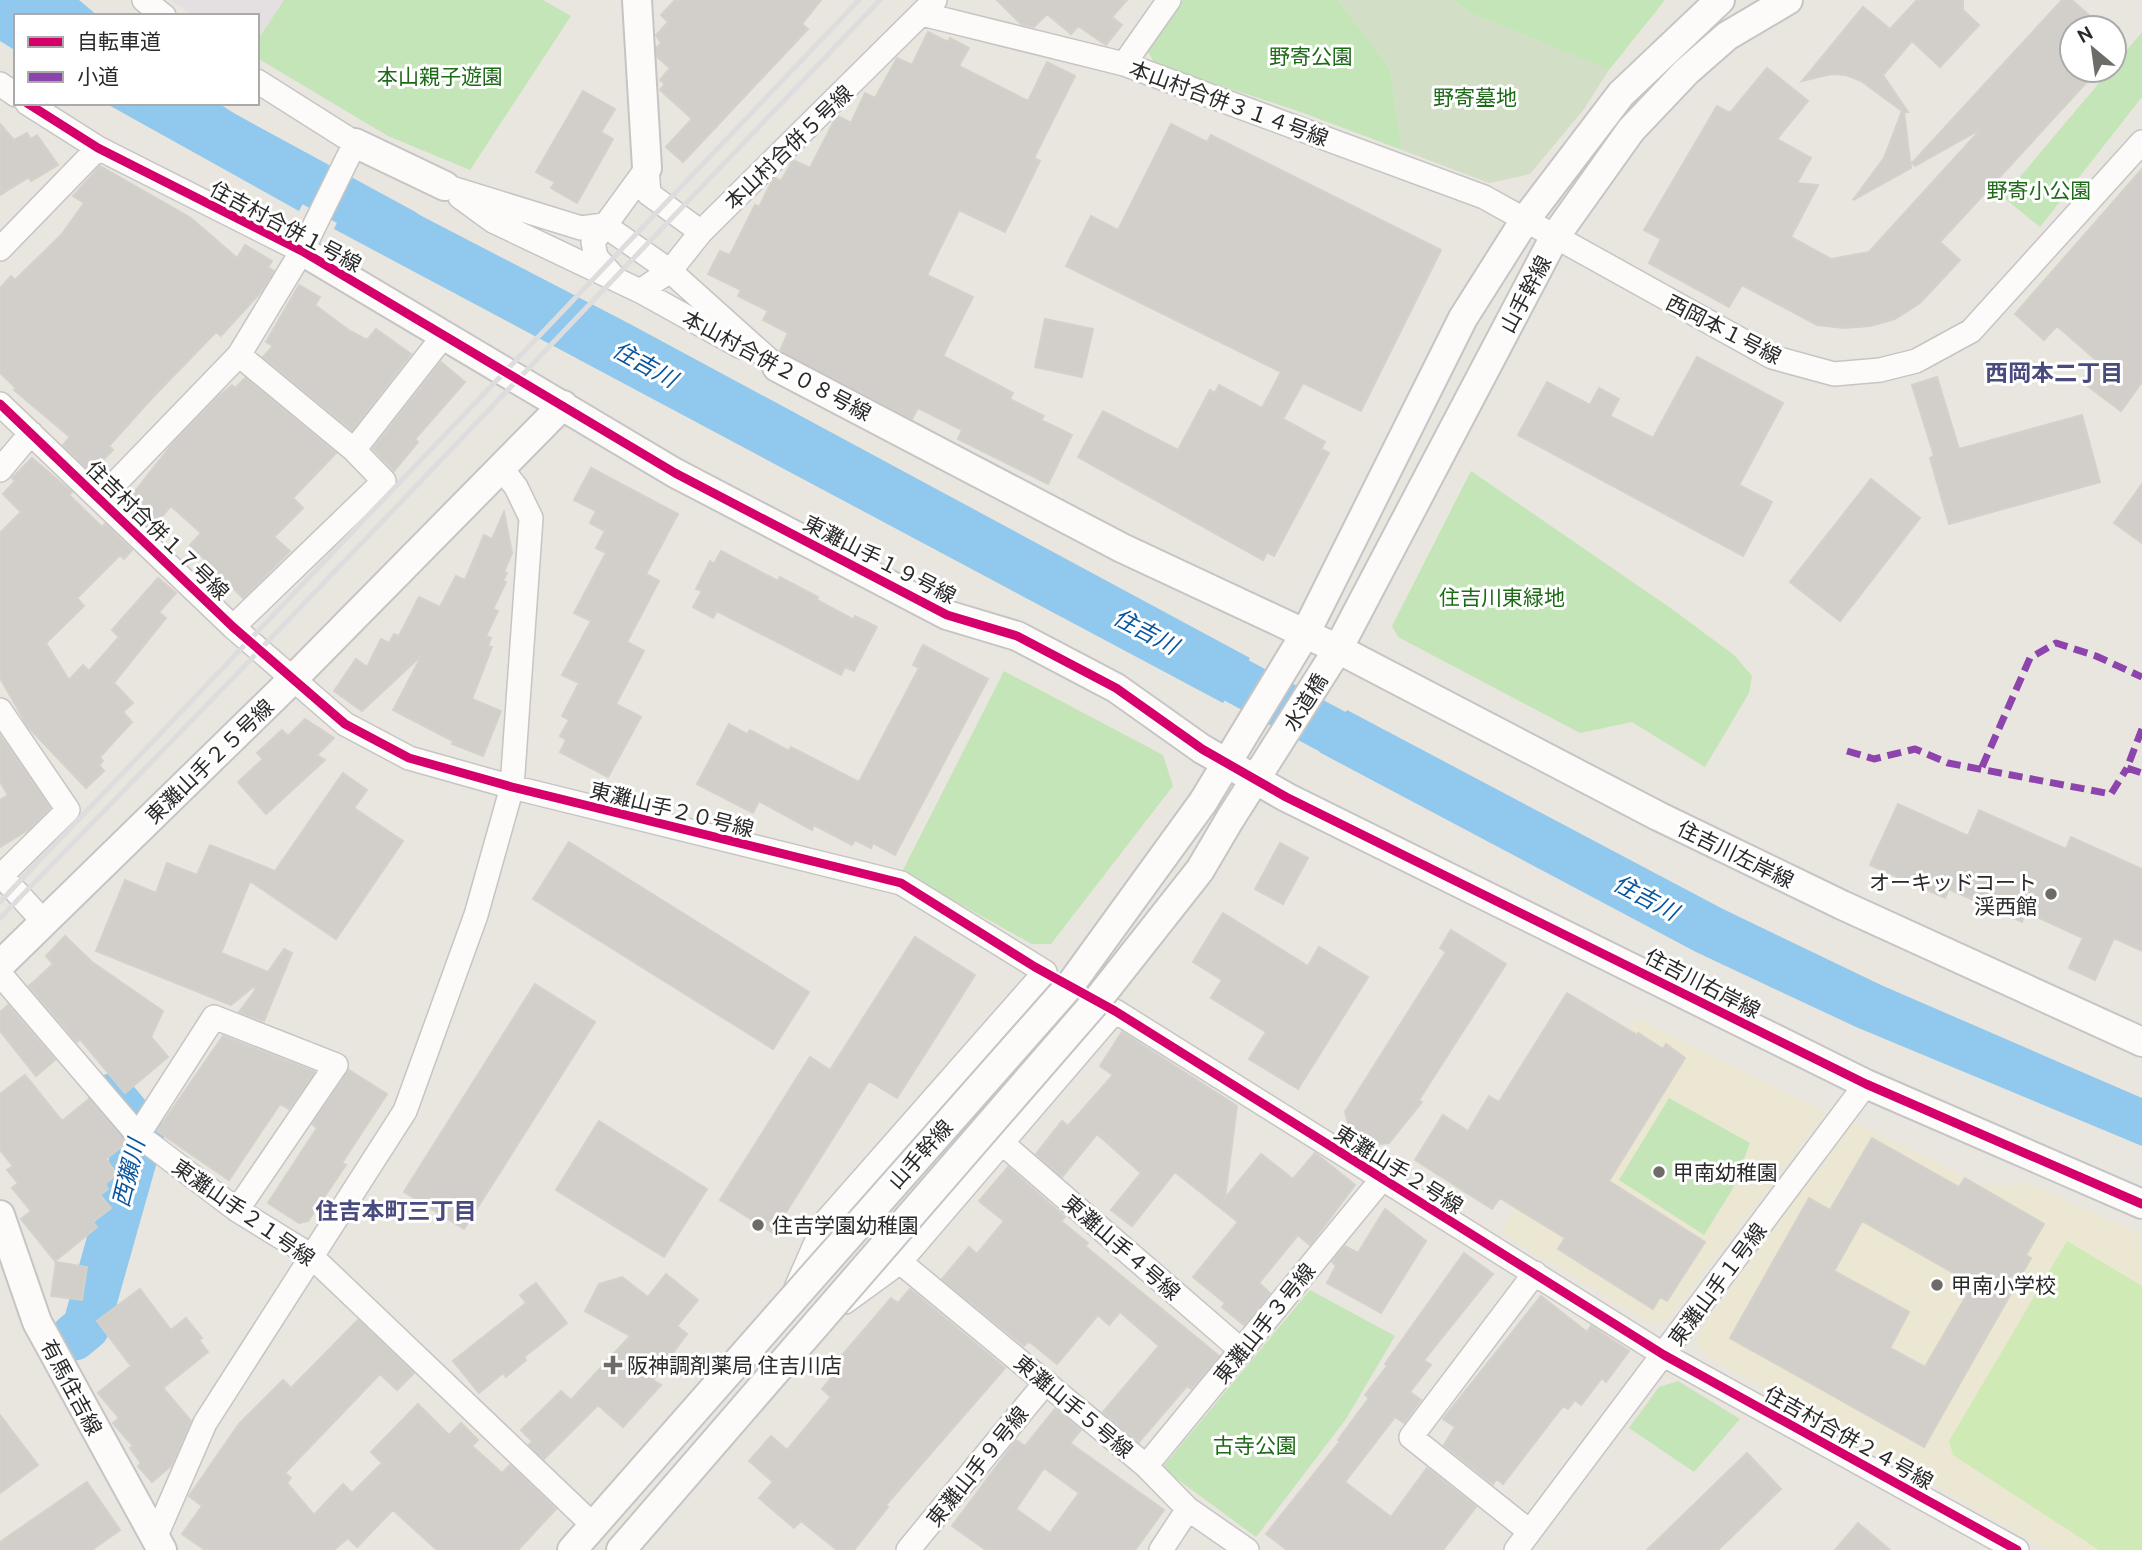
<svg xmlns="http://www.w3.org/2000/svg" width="2142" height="1550" viewBox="0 0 2142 1550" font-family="Ubuntu,'Noto Sans JP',sans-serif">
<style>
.industrial{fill:#e4e0e2}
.education{fill:#ece7d3}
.green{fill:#c4e5b7}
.cemetery{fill:#d2dec6}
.pitch{fill:#cfeab4}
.water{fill:#91c8ed}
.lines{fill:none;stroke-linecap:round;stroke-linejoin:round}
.river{stroke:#91c8ed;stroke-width:47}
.building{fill:#d2cfca;stroke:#d4d1cb;stroke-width:2;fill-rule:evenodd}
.minor-casing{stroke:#c6c5c5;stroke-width:26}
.tertiary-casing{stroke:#c6c5c5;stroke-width:32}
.minor{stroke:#fcfbfa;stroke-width:23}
.tertiary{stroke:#fcfbfa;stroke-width:28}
.rail{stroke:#ddddde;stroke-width:5}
.tertiary-bridge-casing{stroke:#c6c5c5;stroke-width:32;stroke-linecap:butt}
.tertiary-bridge{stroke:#fcfbfa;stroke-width:28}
.quiet{stroke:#8e44ad;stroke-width:7;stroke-dasharray:14 7;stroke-linecap:butt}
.cycleway-casing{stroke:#fff;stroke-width:13}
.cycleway{stroke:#d6006c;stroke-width:9}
.poi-dot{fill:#6d6c69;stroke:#fff;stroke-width:2.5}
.labels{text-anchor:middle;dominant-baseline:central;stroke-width:6;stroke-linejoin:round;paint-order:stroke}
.park-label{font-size:21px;fill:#1d6a17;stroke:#fff}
.street-label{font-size:21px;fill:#2a2a2a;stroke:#fff}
.poi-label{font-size:21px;fill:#2a2a2a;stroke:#fff;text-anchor:start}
.water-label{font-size:23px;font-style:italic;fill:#09569f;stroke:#fff}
.neighbourhood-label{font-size:23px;font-weight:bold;fill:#494b7c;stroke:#fff}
</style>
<rect width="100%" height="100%" fill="#e9e6df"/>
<!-- industrial -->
<path class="industrial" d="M171,0H284L257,41V16H194Z"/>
<!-- education -->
<path class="education" d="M1635,1018L1826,1112L1667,1321L1654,1326L1500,1232Z
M1850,1121L1985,1186L2028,1184L2142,1234V1550H2048L1701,1353L1696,1336Z"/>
<!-- green -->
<path class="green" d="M284,0H543L571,16L470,170L388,136L257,58V41Z
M1183,0H1338L1390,68L1402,150L1298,111L1155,64L1147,50Z
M1453,0H1665L1609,70L1472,14Z
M2142,32V97L2040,227L2003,197L2110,70H2114V65Z
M1471,471L1669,607L1734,655L1752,676L1749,693L1705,767L1632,722L1580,733L1398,637L1392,626Z
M1004,671L1163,755L1173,786L1051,944H1032L902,872Z
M1669,1098L1750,1143L1732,1190L1704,1235L1619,1180Z
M1310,1290L1395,1336L1346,1419L1256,1537L1162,1468Z
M1678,1381L1740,1419L1694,1472L1629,1428L1659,1387Z"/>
<!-- cemetery -->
<path class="cemetery" d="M1338,0H1453L1472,14L1609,70L1584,109L1530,174L1489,183L1402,150L1390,68Z"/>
<!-- pitch -->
<path class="pitch" d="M2067,1241L2142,1286V1550H2099L1953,1455L1949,1441Z"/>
<!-- water -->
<path class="water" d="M0,0H79L98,16H16V51L0,41Z
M105,103H218L285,146L324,165L299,211Z
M356,182L630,324L1250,658L1223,703L334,229Z
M1347,710L1721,908L1881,985L2142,1098V1146L1856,1027L1696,952L1319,752Z"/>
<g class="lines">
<!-- river -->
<path class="river" d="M166,103L403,232
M1180,650L1389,762
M74,1337L86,1327L141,1132L112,1097"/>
</g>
<!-- building -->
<path class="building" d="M675,0H821L802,24L808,29L683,162L666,147L692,119L660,90L665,84L660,80L670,68L657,57L656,48L661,43L656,35L668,22L661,15Z
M997,0H1127L1112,17L1122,25L1106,45L1078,26L1071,34L1047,14L1034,27L1021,24Z
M1917,0H1963V10L1979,25L1940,67L1912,41L1883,75L1908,112H1904L1911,168L1853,200L1884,158L1902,111L1861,81L1846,75L1831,74L1802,81L1863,7L1890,29Z
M2062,0H2072L2103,28H2072V70H2098L1940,242L1960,260L1920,303L1895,319L1870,326L1844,328L1817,325L1742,285L1729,307L1649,263L1661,239L1644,230L1717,106L1730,113L1767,68L1808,101L1777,139L1811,158L1797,183L1818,185L1791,237L1831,259L1869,252L1981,129L1915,166L1912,163Z
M928,32L948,42L950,38L969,48L959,66L1028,101L1047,62L1075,76L1034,158L1040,161L1005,232L959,210L927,275L973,297L943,356L1013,393L1010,399L1044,416L1041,420L1072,435L1048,484L958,439L962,430L918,408L912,419L780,351L788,333L763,320L768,311L738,296L741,290L708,274L720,251L730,255L755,205L759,207L772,181L775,178L781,181L793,160L810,168L835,119L838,116L851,123L865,93L875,98L897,58L912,65Z
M583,91L615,109L601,132L613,139L577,203L551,188L555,182L536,172Z
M0,124L14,140L27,133L31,139L37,135L58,165L31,181L29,177L0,195Z
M1171,124L1207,142L1211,135L1441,250L1361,411L1303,383L1283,419L1325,442L1321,449L1329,453L1274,556L1267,552L1263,560L1078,457L1103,411L1178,450L1210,390L1215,393L1219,385L1262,408L1281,372L1066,266L1091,216L1118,230Z
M100,166L191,218L237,258L245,245L272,261L268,267L274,271L261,292L221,336L216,332L153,397L109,446L113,450L91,472L63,445L70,437L14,390L16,388L0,373V288L11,276L15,280L62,234L84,203L73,196Z
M2142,169V382L2121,411L2081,381L2096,360L2057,326L2044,340L2015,314Z
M299,285L320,297L315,305L350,331L367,340L376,329L411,354L352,430L263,357L273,346L266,342Z
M1045,319L1093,329L1082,377L1035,367Z
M1697,357L1783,403L1739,485L1772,502L1743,556L1518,435L1547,382L1590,405L1599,388L1619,399L1610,416L1653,438Z
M441,362L465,382L415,439L418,442L394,471L373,449Z
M1937,377L1959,449L2082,415L2100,482L1949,524L1930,458L1934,456L1912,385Z
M245,378L336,453L293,498L303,508L274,537L290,551L243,598L190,545L201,533L171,506L151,529L125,504L174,442L218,397L232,385L235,388Z
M32,458L72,492L69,495L102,527L105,524L132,550L124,559L120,555L77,598L84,606L46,643L69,680L83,665L89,671L119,637L112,630L158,578L176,593L159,612L166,618L114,683L133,703L123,712L132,722L100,757L103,761L99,765L104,771L86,788L28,727L0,678V533L21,512L3,494L15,481L12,478Z
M591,468L678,514L646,574L659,581L627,642L644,651L616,704L641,717L608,777L560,752L566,740L560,736L569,720L562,716L579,683L562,675L591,621L574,613L606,553L596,548L605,531L590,523L596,511L574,500Z
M1871,479L1920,518L1840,621L1790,582Z
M2142,484V543L2114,523Z
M504,512L512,553L504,572L507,573L503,581L506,582L493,609L498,611L486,636L491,638L488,646L492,647L472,699L501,711L483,756L452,744L453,741L393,710L422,655L362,711L334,691L356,659L367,667L381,639L389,643L394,634L399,636L419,597L440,607L456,576L465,580L484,535L492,539Z
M721,551L778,581L780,577L818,597L817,600L854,620L855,616L877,627L854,671L845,667L841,675L717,611L713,618L693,607L702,591L696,589L710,561L714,564Z
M923,645L988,679L895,855L873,843L871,848L855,840L852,845L814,825L812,830L759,801L753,813L697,784L729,724L747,734L750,730L789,751L791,747L859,782L919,668L913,665Z
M305,719L334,738L317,755L325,760L266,814L238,782L263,759L257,753L282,730L288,736Z
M0,735L50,808L28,830L0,847V800L8,795L0,782Z
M343,773L367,790L354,808L403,841L336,939L250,881L221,953L268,972L284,949L292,953L264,1021L239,1012L256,989L253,987L231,1005L96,951L125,880L156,893L167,863L197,875L210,845L275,871Z
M1898,804L1968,836L1979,810L2066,849L2071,837L2142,869V951L2114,938L2095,980L2069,968L2083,938L2026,912L2022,922L1949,889L1945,898L1870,865Z
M569,842L809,992L773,1049L533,899Z
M1280,843L1308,858L1283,904L1255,889Z
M1223,913L1308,966L1319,947L1368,977L1298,1089L1249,1059L1266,1032L1211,998L1222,980L1193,962Z
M1451,930L1506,964L1419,1100L1422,1102L1389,1143L1372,1145L1358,1140L1350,1130L1345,1112L1446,952L1440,948Z
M65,936L92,962L163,1011L151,1037L168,1057L125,1093L80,1039L77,1042L29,986L53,964L46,956Z
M915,937L975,975L897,1098L869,1081L773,1233L720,1200L810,1057L830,1070Z
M535,984L595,1022L464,1229L404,1192Z
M1567,993L1637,1035L1638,1033L1663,1049L1666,1044L1685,1058L1609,1181L1705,1242L1667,1301L1660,1297L1653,1309L1558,1249L1565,1238L1500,1198L1492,1209L1415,1160L1443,1115L1468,1131L1489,1096L1499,1102Z
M8,1005L55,1060L36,1076L0,1031V1012Z
M1122,1032L1237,1106L1225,1198L1261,1154L1293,1179L1315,1153L1355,1185L1310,1245L1298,1235L1259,1283L1270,1293L1244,1325L1222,1307L1225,1303L1193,1277L1238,1222L1175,1172L1132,1226L1111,1210L1141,1173L1097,1134L1062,1177L1036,1154L1062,1121L1068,1126L1113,1075L1100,1066Z
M223,1036L315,1072L289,1109L280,1104L229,1180L157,1131Z
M349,1070L387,1094L342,1163L346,1165L308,1221L299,1223L268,1203L317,1128L312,1124Z
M25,1075L62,1121L89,1099L126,1143L106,1159L117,1174L105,1184L108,1189L100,1195L111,1208L93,1222L97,1227L55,1261L21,1219L31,1211L12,1188L18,1183L7,1170L13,1166L0,1150V1094Z
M599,1121L707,1189L664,1257L556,1190Z
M1872,1138L1959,1187L1965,1178L2044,1224L2026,1255L2031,1258L1924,1447L1730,1338L1809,1198L1830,1210ZM1862,1221L1973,1284L1925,1367L1890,1348L1909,1312L1834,1271Z
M1008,1167L1065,1217L1061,1221L1088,1243L1085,1246L1219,1356L1191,1389L1187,1386L1139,1442L1103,1412L1159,1346L1120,1312L1109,1325L1098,1315L1057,1364L1031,1343L1028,1342L1024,1346L942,1279L969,1247L977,1254L1004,1221L979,1201Z
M1385,1209L1426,1241L1381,1313L1327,1283L1336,1266L1332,1262L1345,1246L1358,1253Z
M1464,1253L1493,1274L1424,1360L1431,1365L1410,1392L1421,1400L1404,1423L1395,1417L1345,1482L1391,1517L1427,1468L1476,1507L1443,1550H1287L1266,1534L1340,1441L1338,1440L1369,1398L1365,1395L1387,1366L1385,1364Z
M56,1262L87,1267L82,1300L51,1296Z
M666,1274L698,1300L677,1326L687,1334L653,1380L661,1385L623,1427L598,1405L544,1459L529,1445L532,1441L521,1430L561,1391L571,1400L630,1336L585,1311L599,1284L622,1277L648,1297Z
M536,1283L567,1323L524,1357L526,1360L506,1377L503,1373L479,1393L453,1361L526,1303L520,1295Z
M140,1289L171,1330L186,1318L202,1338L199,1340L208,1352L163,1388L191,1421L171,1466L152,1482L138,1466L141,1463L130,1448L133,1446L113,1423L119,1418L98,1393L131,1366L97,1321Z
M910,1289L1005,1368L886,1505L888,1507L854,1550H837L801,1521L794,1528L759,1498L773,1482L749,1461L771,1436L787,1450L831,1397L822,1389L842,1365L837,1361L891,1298L898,1303Z
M1541,1296L1587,1332L1591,1326L1629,1351L1606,1382L1602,1378L1581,1405L1575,1400L1568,1409L1563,1406L1503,1484L1497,1479L1493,1484L1444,1445L1455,1427L1443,1419Z
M358,1320L414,1373L397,1390L380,1374L285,1473L291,1478L287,1483L314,1515L343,1484L352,1493L382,1463L371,1452L418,1404L449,1435L461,1423L478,1440L472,1446L502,1473L510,1465L556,1509L518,1550H437L393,1510L357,1547L348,1538L334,1550H205L182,1534L202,1506L189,1496L239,1424L283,1380L291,1388Z
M1055,1409L1081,1430L1070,1443L1164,1510L1135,1550H986L952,1526L1016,1440L1025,1446ZM1044,1468L1079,1493L1050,1533L1016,1509Z
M0,1415L38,1465L0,1493Z
M1747,1453L1781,1489L1718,1550H1647Z
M87,1482L120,1530L92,1550H0V1542Z
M1858,1523L1890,1550H1835Z"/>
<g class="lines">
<!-- minor casing -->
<g class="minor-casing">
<path id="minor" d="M144,0L164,16
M922,14L1124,64L1484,197L1772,357L1834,374L1880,370L1916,361L1971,331L2142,142
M1124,64L1169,0
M0,84L16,95
M27,103L98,148L302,251
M647,168L649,194L701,232
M445,186L581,228L604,225L670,271L777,367
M460,197L493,221L640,291L741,347
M0,249L98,148
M613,276L596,257L593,242L647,168
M640,291L670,271L701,232L935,0
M239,355L302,251L355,143L257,81
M0,404L233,627L345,724L409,758L512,787L901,883L1045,972L825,1222L796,1288
M354,450L445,334
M0,470L31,433
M101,498L239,355L354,450L384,481L233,627
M0,710L68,810L1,876
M0,874L43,921
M0,974L138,1135L237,1210L310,1255L593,1525
M138,1135L214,1017L336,1065L237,1210
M1002,1143L1242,1351
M900,1262L1146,1466L1188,1509L1247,1550
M845,1302L900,1262L1115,1011L1664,1355L2017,1550
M1146,1466L1382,1179
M1529,1531L1411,1437L1535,1273
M155,1538L205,1423L405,1111L476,915L512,787L531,518L516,487L502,469
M908,1550L1046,1382
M1161,1550L1188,1509
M1516,1550L1866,1084"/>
</g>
<!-- tertiary casing -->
<g class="tertiary-casing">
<path id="tertiary" d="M637,0L647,168
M355,143L445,186
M302,251L675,473L947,615L1017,636L1116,688L1202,749L1286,797L1866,1084L2142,1204
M777,367L1122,548L1338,649L1658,816L1842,905L2142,1042
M1203,802L1305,634L1463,318L1525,220L1621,94L1720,0
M1230,819L1338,649L1554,238L1631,130L1686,72L1727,36L1788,0
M0,965L293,679L563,405
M0,1215L37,1322L162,1550
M572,1550L791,1301
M621,1550L819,1321"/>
</g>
<!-- minor -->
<use href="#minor" class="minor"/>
<!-- tertiary -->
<use href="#tertiary" class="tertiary"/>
<!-- rail -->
<path class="rail" d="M0,902L859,0
M0,918L232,679L880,0"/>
<!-- tertiary-bridge casing -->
<g class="tertiary-bridge-casing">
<path id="tertiary-bridge" d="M791,1301L1071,984L1203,802
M819,1321L1099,998L1200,870L1230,819"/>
</g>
<!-- tertiary-bridge -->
<use href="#tertiary-bridge" class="tertiary-bridge"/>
<!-- quiet -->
<path class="quiet" d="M2142,729L2127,768L2142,773
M1847,751L1874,759L1915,749L1948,763L2111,794L2127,768
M1982,767L2030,658L2056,643L2096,656L2142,677"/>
<!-- cycleway casing -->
<g class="cycleway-casing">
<path id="cycleway" d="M27,103L98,148L302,251L675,473L947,615L1017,636L1116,688L1202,749L1286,797L1866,1084L2142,1204
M0,404L233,627L345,724L409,758L512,787L901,883L1035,967L1115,1011L1664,1355L2017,1550"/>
</g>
<!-- cycleway -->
<use href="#cycleway" class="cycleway"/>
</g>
<!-- markers -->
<g class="poi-dot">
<circle cx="2051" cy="894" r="7"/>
<circle cx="1659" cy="1172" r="7"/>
<circle cx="758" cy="1225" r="7"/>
<circle cx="1937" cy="1285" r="7"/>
<path d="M609.5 1354.5h7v7h7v7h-7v7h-7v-7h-7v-7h7z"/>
</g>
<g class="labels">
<!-- park labels -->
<g class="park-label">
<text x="1311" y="56">野寄公園</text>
<text x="440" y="76">本山親子遊園</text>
<text x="1475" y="97">野寄墓地</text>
<text x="2039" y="190">野寄小公園</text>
<text x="1502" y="597">住吉川東緑地</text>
<text x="1255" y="1445">古寺公園</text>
</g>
<!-- street labels -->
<g class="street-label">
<text transform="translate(1229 103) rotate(20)">本山村合併３１４号線</text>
<text transform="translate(788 147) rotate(-44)">本山村合併５号線</text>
<text transform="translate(286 226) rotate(28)">住吉村合併１号線</text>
<text transform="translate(1525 294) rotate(-62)">山手幹線</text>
<text transform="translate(1724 329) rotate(27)">西岡本１号線</text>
<text transform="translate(777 365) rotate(28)">本山村合併２０８号線</text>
<text transform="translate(158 530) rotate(44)">住吉村合併１７号線</text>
<text transform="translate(880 559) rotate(27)">東灘山手１９号線</text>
<text transform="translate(1305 702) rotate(-58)">水道橋</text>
<text transform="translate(209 761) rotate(-44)">東灘山手２５号線</text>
<text transform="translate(672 809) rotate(14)">東灘山手２０号線</text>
<text transform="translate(1736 854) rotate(26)">住吉川左岸線</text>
<text transform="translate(1703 983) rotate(27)">住吉川右岸線</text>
<text transform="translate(920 1154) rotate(-48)">山手幹線</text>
<text transform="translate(1399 1169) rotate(32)">東灘山手２号線</text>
<text transform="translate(244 1212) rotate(35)">東灘山手２１号線</text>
<text transform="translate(1122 1247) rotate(41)">東灘山手４号線</text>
<text transform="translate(1717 1284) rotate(-53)">東灘山手１号線</text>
<text transform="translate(1264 1323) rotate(-51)">東灘山手３号線</text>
<text transform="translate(72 1387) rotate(62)">有馬住吉線</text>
<text transform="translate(1074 1406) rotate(40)">東灘山手５号線</text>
<text transform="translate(1849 1437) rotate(29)">住吉村合併２４号線</text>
<text transform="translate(977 1466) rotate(-51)">東灘山手９号線</text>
</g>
<!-- poi labels -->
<g class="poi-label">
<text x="2037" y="882" text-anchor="end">オーキッドコート<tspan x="2037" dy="24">渓西館</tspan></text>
<text x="1673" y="1172">甲南幼稚園</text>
<text x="772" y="1225">住吉学園幼稚園</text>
<text x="1951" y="1285">甲南小学校</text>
<text x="627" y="1365">阪神調剤薬局 住吉川店</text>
</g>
<!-- water labels -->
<g class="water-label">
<text transform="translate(645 364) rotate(29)">住吉川</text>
<text transform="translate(1146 631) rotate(28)">住吉川</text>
<text transform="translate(1646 897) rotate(28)">住吉川</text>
<text transform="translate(128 1173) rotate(-76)">西獺川</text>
</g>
<!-- neighbourhood labels -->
<g class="neighbourhood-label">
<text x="2054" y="372">西岡本二丁目</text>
<text x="396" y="1210">住吉本町三丁目</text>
</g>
</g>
<!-- legend -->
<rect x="14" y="14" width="245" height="91" fill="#ffffff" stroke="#aaaaaa" stroke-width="2"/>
<rect x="28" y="37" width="35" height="10" fill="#d6006c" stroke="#aaaaaa" stroke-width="2"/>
<text x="77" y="49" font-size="21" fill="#2a2a2a">自転車道</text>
<rect x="28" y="72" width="35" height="10" fill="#8e44ad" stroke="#aaaaaa" stroke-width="2"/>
<text x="77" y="84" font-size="21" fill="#2a2a2a">小道</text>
<!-- north arrow -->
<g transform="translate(2093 49) rotate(331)"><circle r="33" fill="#ffffff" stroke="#aaaaaa" stroke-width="2"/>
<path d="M0-5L12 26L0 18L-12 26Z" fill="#6d6c69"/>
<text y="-10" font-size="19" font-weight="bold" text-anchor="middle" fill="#2a2a2a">N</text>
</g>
</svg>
